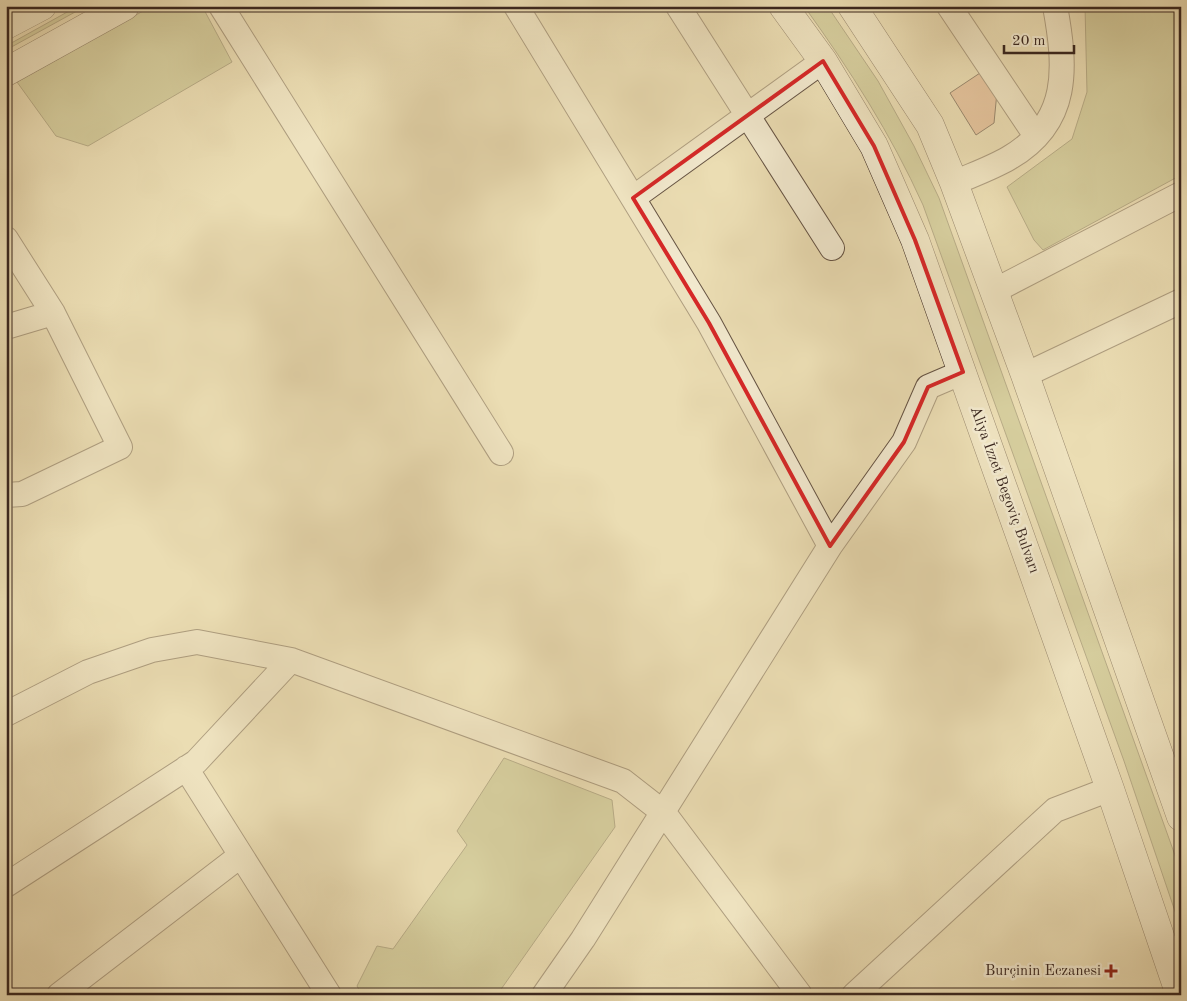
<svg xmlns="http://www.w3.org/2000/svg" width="1187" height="1001" viewBox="0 0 1187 1001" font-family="'Old Standard TT',serif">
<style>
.green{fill:#bebf88;stroke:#7c7354}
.building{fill:#e1ab87;stroke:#3a271f}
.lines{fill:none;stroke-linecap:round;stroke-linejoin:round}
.street-casing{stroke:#665444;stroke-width:26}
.secondary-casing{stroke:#3a271f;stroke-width:29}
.street{stroke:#f2e9ce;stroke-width:24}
.secondary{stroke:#f2e9ce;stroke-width:28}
.marked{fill:none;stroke:#d62828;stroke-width:4;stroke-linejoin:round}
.poi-dot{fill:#8f2418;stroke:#f2e9ce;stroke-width:2}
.labels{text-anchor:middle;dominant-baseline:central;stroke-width:5;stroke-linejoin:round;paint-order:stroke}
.street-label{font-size:15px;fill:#3a271f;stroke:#f2e9ce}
.poi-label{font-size:15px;fill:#3a271f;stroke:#f2e9ce;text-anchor:end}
</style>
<rect width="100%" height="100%" fill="#ebddb3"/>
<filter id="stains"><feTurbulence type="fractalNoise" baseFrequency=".004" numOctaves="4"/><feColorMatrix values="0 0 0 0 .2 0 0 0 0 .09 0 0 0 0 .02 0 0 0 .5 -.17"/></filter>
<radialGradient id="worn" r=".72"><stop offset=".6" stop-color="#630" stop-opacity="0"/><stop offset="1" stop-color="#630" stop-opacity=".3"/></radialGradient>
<!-- green -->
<path class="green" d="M78,6H86L6,50V46Z
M152,6H202L232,62L88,146L56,136L17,82Z
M804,6L828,7L878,81L914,146L939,198L1181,872V929L1124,761L923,205C891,134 850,70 804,6Z
M1085,6H1181V175L1043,250L1034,240L1007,187L1072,139L1087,92Z
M504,758L612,800L615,827L497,995H362L357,986L377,946L393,949L467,845L457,831Z"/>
<!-- building -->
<path class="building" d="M980,73L997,92L994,123L976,135L950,93Z"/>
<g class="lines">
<!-- street casing -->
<g class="street-casing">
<path id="street" d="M221,6L501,453
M516,6L709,323L830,546
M678,6L832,248
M949,6L1036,136
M954,183C972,175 992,168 1009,158C1071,122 1066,67 1055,6
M633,198L823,61
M6,239L53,313L120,447L22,494L6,495
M994,291L1181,194
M6,327L53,313
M1025,375L1181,301
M6,714L88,672L152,650L197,642L291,660L623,781L664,813L800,995
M186,768L329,995
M6,885L196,762L291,660
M59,995L240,856
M544,995L583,939L830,546L904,442L928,387L963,372
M854,995L1055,810L1110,789"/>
</g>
<!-- secondary casing -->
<g class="secondary-casing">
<path id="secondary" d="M783,6L823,61L874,146L915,240L1110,789L1180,995
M852,6L930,125L954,183L1025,375L1181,817
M6,25L42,6
M6,72L125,6"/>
</g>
<!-- street -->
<use href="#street" class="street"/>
<!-- secondary -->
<use href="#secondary" class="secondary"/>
</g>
<!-- marked area -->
<path d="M0 0H1187V1001H0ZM823,61L874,146L915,240L963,372L928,387L904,442L830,546L709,323L633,198Z" fill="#ebddb3" fill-opacity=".55" fill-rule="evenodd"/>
<path class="marked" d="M823,61L874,146L915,240L963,372L928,387L904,442L830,546L709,323L633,198Z"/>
<!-- markers -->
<path class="poi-dot" d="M1108.5 963.5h5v5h5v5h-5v5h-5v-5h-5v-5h5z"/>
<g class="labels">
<!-- street labels -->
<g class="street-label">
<text transform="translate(1004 490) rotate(70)">Aliya İzzet Begoviç Bulvarı</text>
</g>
<!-- poi labels -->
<g class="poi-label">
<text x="1101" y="971">Burçinin Eczanesi</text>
</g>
</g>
<!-- margin -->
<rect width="1187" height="1001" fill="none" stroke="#ebddb3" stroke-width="25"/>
<rect x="8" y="8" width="1172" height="986" fill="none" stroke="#3a271f" stroke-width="2.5"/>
<rect x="12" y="12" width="1162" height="976" fill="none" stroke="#3a271f"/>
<!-- scale -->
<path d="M1004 45v8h70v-8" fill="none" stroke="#3a271f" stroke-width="2.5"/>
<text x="1012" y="45" font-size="15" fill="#3a271f" stroke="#f2e9ce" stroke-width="4" paint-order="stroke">20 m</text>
<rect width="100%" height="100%" filter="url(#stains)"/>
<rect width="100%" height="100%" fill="url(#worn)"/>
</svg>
